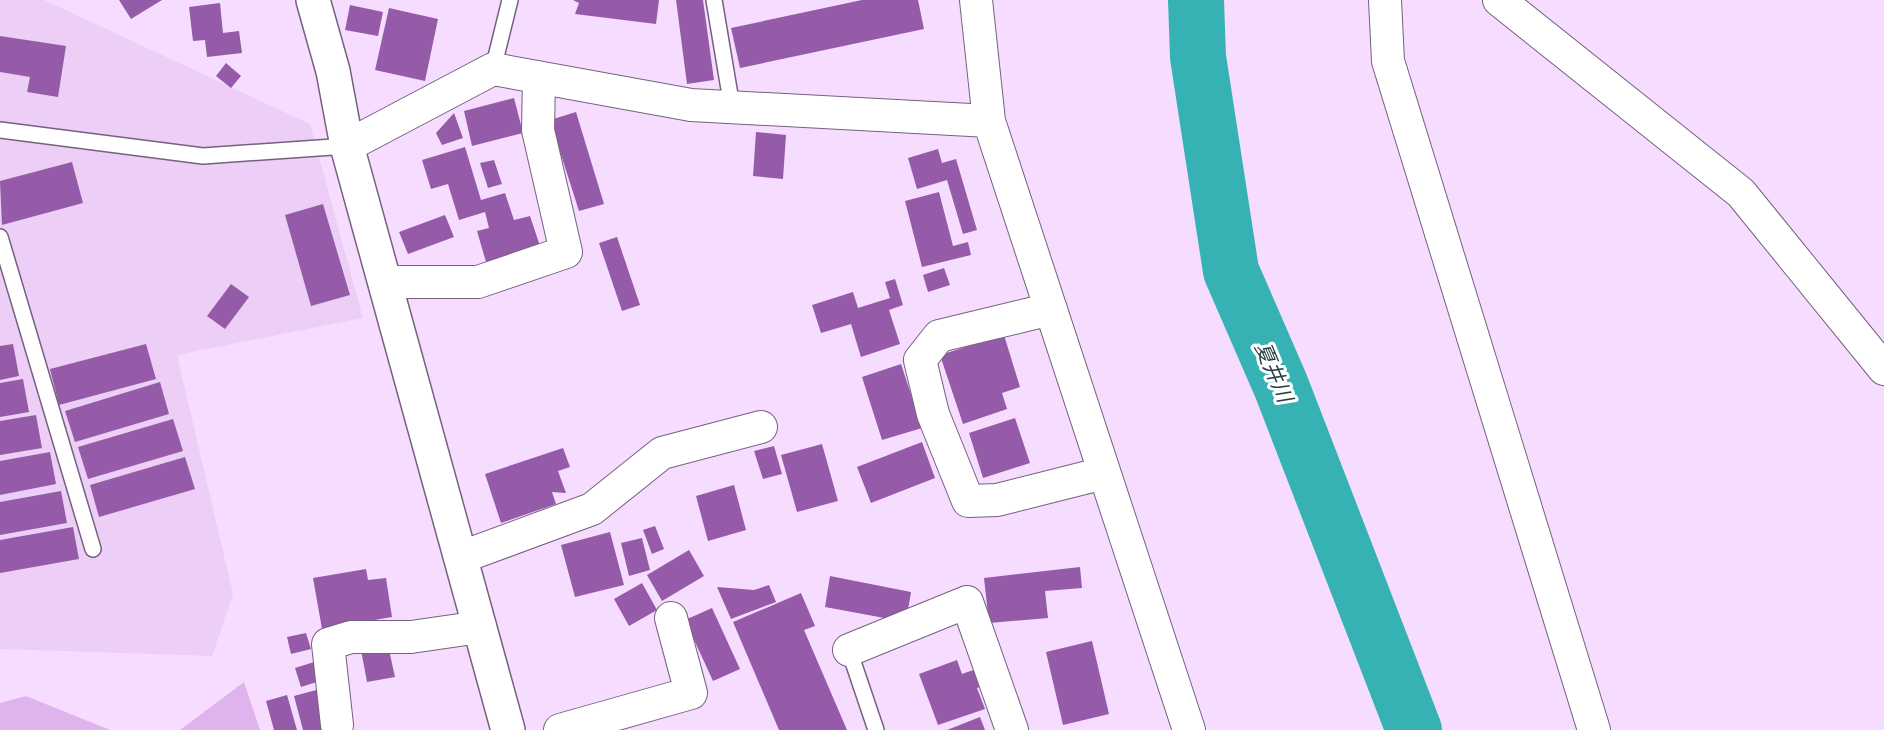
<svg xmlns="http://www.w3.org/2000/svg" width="1884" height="730" viewBox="0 0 1884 730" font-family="'Zilla Slab','Noto Sans JP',serif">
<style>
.built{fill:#eccef6}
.green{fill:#dfb4ee}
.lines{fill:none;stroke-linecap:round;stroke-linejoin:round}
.river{stroke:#37b2b4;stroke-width:56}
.building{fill:#955ba8}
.service-casing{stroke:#76607e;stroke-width:18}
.minor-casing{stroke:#76607e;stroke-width:34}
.tertiary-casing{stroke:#76607e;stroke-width:36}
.service{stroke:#fff;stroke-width:15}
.minor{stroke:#fff;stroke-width:32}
.tertiary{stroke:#fff;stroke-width:33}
.labels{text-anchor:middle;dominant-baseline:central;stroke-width:6;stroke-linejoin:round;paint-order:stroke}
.water-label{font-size:21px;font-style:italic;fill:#284243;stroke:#fff}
</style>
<rect width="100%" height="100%" fill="#f6ddff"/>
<!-- built -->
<path class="built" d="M0,0H44L310,124L363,318L177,355L233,594L212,656L0,649Z"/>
<!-- green -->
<path class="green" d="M244,682L260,730H180Z
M26,696L110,730H0V703Z"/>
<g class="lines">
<!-- river -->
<path class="river" d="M1196,0L1198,57L1231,271L1281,386L1414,730"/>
</g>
<!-- building -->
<path class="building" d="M119,0H162L131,19Z
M573,0H659L656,24L575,14L579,3Z
M676,0H703L714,80L687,84Z
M862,0H918L924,29L740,68L731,28Z
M220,3L223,33L239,31L242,53L207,57L205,40L193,41L189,7Z
M350,5L383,12L378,36L345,30Z
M389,8L438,19L425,81L375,70Z
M0,36L66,46L58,97L27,92L30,77L0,72Z
M226,63L241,76L231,88L216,76Z
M514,98L523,133L472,146L464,111Z
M576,112L604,204L579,211L550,120Z
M454,113L463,138L442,145L436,133Z
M756,132L786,135L783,179L753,176Z
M465,147L481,200L505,193L514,220L530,216L540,246L486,262L477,231L489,228L485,212L459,220L448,184L431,189L422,160Z
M938,149L942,163L956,159L977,230L963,234L947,180L917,189L908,158Z
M494,160L502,184L488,188L480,163Z
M72,162L83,203L2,225L0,181Z
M939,192L953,246L968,242L971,255L922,267L905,201Z
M323,204L350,295L311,306L285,215Z
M445,215L454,237L408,254L399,232Z
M617,237L640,305L622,311L599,243Z
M944,268L950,285L928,292L923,275Z
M895,279L903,305L889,310L900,344L861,357L851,324L821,333L812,305L853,292L858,308L890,298L885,282Z
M231,284L249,297L225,329L207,316Z
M1004,335L1020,387L1002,393L1007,409L963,424L940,355Z
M13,344L19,376L0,380V346Z
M146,344L156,379L59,405L50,369Z
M901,364L922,428L882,440L862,377Z
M23,379L29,412L0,417V383Z
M160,382L169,414L75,442L65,411Z
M36,415L42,448L0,455V421Z
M1015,418L1030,463L983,478L969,433Z
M173,419L183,451L88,479L78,447Z
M922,442L935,478L871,503L857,467Z
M822,444L838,501L797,512L781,455Z
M774,446L782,474L763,479L754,451Z
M563,448L570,467L558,471L566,493L552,492L556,504L501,523L485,474Z
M50,452L56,484L0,495V461Z
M185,457L195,489L99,517L90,485Z
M734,485L746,530L708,541L696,496Z
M61,491L67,523L0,535V502Z
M655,526L664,549L652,554L643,530Z
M73,527L79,559L0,573V540Z
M610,532L624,585L575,597L561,545Z
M642,538L650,570L629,576L621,543Z
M689,550L704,576L662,601L647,575Z
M1080,567L1082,588L1045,591L1048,618L989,623L984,578Z
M366,569L368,580L386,578L392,617L322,629L313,578Z
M830,576L911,592L906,622L825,607Z
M642,583L657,610L629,626L614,599Z
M769,585L776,602L731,619L717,587L754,590Z
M801,593L815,626L804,630L847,730H779L733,622Z
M712,608L740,669L713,681L685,620Z
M306,633L311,649L291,654L287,637Z
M1092,641L1109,714L1063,725L1046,652Z
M388,645L395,677L367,682L361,650Z
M957,660L962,674L979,668L985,685L977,688L985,709L938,725L919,674Z
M314,662L320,681L301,687L295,668Z
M320,689L330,730H303L294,696Z
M287,695L297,730H274L266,701Z
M980,717L985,730H947Z"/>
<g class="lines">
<!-- service casing -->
<g class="service-casing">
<path id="service" d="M714,0L732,107
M493,69L510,0
M0,130L203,156L347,146
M0,237L93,549
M849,650L876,730"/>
</g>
<!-- minor casing -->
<g class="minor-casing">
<path id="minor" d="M976,0L989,121L1189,730
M1385,0L1388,61L1594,730
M1499,0L1741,193L1884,369
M347,146L493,69L691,105L989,121
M385,282H478L566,252L538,130L539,78
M1051,309L939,336L920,360L933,414L968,501L997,500L1104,473
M462,557L592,509L662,453L761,427
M849,650L967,602L1012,730
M337,725L328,644L351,637H411L480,627
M560,730L691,693L671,618"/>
</g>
<!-- tertiary casing -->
<g class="tertiary-casing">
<path id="tertiary" d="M313,0L333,71L347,146L508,730"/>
</g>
<!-- service -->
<use href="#service" class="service"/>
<!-- minor -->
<use href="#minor" class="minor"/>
<!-- tertiary -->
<use href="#tertiary" class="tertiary"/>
</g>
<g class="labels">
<!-- water labels -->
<g class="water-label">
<text transform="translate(1274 372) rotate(67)">夏井川</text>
</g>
</g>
</svg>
